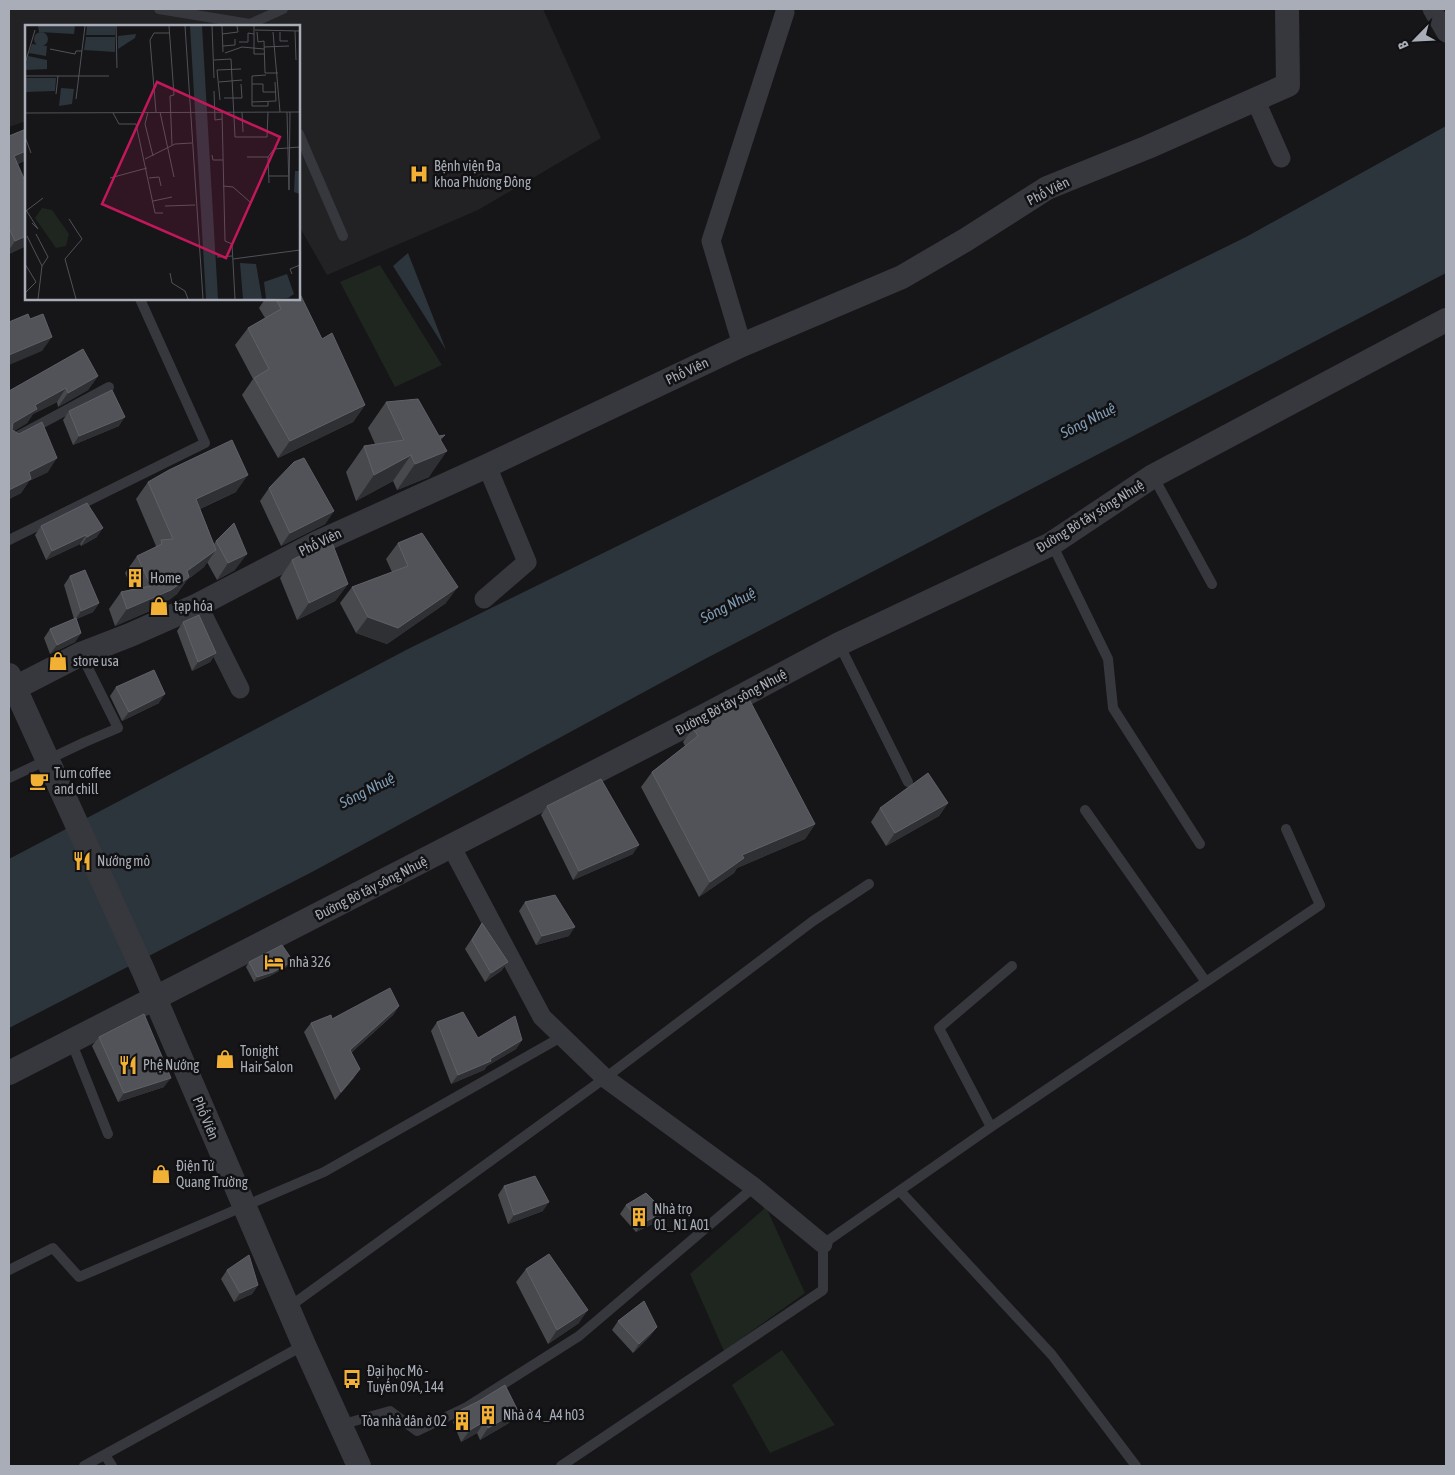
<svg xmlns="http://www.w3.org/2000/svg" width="1455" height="1475" viewBox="0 0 1455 1475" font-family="'Asap Condensed',sans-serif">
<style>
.built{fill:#222225}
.green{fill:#1e261f}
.water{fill:#2c353c}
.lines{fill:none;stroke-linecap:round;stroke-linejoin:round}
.service{stroke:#37383d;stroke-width:10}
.minor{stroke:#37383d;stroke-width:19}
.tertiary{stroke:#37383d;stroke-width:24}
.wall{fill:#47494d}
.shaded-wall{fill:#2f3033}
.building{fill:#525359;stroke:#5f6168}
.labels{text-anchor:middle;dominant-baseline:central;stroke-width:5;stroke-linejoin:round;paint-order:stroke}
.poi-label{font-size:14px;fill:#a8adb8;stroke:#111113;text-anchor:start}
.street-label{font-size:14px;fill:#a8adb8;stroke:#111113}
.water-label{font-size:15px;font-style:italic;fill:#7f9bb3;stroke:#111113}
.inset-road{fill:none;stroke:#505258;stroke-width:1}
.view{fill:#c2185b;fill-opacity:0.15;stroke:#c2185b;stroke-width:2.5}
.inset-edge{fill:none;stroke:#a8adb8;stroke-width:2.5}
</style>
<rect width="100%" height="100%" fill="#161618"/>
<!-- built -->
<path class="built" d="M9,9H543L601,138L478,210L327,275L299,226V26H26V121L9,127Z"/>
<!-- green -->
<path class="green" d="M380,265L442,365L395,387L340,282Z
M766,1207L805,1293L724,1351L690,1274Z
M782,1350L835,1425L770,1453L732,1385Z"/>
<!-- water -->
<path class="water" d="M1446,126V273L703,660L312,872L9,1028V859L408,649L1246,237Z
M408,253L446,350L393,266Z"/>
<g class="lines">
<!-- service -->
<path class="service" d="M159,9L250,24L252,26
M250,24L283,9
M299,134L343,236
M9,441L109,387
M1153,476L1212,584
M9,540L205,443L140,299
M1052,544L1108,659L1113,708L1200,844
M839,644L908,782
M9,778L85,742L118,728L81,654
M1085,810L1206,982
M71,1041L108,1134
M991,1127L939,1028L1012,966
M900,1191L1052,1355L1136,1466
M9,1270L53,1248L79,1277L324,1172L563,1036
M289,1307L605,1078L813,921L869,884
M340,1425L390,1411L417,1431L467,1407L579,1336L754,1187
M105,1455L112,1466
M84,1466L304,1345
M561,1466L823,1290V1244L991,1127L1320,905L1286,829"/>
<!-- minor -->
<path class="minor" d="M1432,9L1446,33
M1255,99L1281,158
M742,345L711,241L785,12
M484,599L527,562L487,466
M198,605L240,689
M451,846L542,1017L605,1078L754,1187L823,1244"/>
<!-- tertiary -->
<path class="tertiary" d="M9,675L143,970L304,1345L359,1466
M15,688L81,654L130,635L198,605L317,543L487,466L742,345L902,277L967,239L1047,188L1148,147L1288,85L1287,9
M9,1073L708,714L839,644L1051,544L1153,476L1446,320"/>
</g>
<!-- wall -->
<path class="wall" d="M26,129V160L18,164L26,246L9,254V136Z
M265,299H276L322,339L365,405L353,422L278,458L242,395L253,379L235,345L248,328L265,318L259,308Z
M98,376L88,390L58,407L57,402L33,414L27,423L14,431L48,472L29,481L21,493L9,499V391Z
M386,402L441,440L429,477L397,490L393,481L356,501L346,472L364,446L375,444L368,428Z
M69,411L119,426L73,445L63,420Z
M148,482L236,492L200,509L214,544L216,541L235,570L217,580L207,562L204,567L187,580L177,594L159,607L115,626L109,609L121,592L132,589L125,573L137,556L155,548L156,546L136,499Z
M269,488L334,511L325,524L281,546L260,501Z
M41,526L97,537L81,546L80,544L46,560L35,535Z
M398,543L446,603L387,644L356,633L340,603L352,587L392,572L386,559Z
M292,560L348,584L335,601L297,620L280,578Z
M70,576L99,603L93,612L76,619L81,633L75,642L50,654L44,638L50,629L74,619L64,585Z
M183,622L216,653L210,662L192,671L177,631Z
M116,687L159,703L122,721L110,696Z
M693,728L815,824L805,839L737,868L734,873L699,897L641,787L652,772L685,746L683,742Z
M948,803L939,816L886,846L871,822L880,808Z
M547,806L633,854L573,880L541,815Z
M525,902L569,936L536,945L519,911Z
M482,923L508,962L501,971L485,982L465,949Z
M249,962L290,965L270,976L254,982L246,967Z
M399,1006L393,1015L351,1053L354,1078L335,1100L304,1032L311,1023Z
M437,1022L478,1038L522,1040L516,1049L487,1066L484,1070L451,1084L431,1031Z
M99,1037L164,1087L118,1102L92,1046Z
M504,1186L543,1211L508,1224L498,1195Z
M626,1205L665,1212L659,1221L636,1232L620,1214Z
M526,1269L579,1323L548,1344L516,1282Z
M227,1270L258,1285L252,1294L234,1302L221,1279Z
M618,1321L657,1327L650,1336L633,1353L612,1330Z
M461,1410L518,1411L509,1423L480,1440L477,1433L461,1442L453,1422Z"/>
<!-- shaded-wall -->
<path class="shaded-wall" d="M26,151V160L9,168L14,156Z
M26,236V246L9,254V250L15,241Z
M52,337L42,351L9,365V355Z
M98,376L88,390L58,407L68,393Z
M66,388L57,402L33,414L27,423L9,434L13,423L35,405Z
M365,405L353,422L278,458L290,441Z
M125,417L119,426L73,445L79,436Z
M445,435L428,459L447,451L429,477L397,490L415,464Z
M411,455L393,481L356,501L374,475Z
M57,458L48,472L29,481L21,493L9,499V490L29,472Z
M248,475L236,492L184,516L196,499Z
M334,511L325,524L281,546L290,533Z
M103,528L97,537L81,546L87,537Z
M86,535L80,544L46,560L52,551Z
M216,550L204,567L187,580L177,594L159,607L115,626L127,609L187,571Z
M247,554L235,570L217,580L228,563Z
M348,584L335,601L297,620L309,603Z
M458,587L446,603L387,644L356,633L368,617Z
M99,603L93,612L75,620L81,611Z
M81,633L75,642L50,654L57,645Z
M216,653L210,662L192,671L198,662Z
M165,694L159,703L122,721L129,712Z
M948,803L939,816L886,846L895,833Z
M815,824L805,839L737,868L734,873L699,897L710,882L742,855Z
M639,845L633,854L573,880L579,871Z
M575,927L569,936L536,945L542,936Z
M293,961L290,965L270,976L254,982L257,977Z
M508,962L501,971L485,982L491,973Z
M399,1006L393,1015L344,1059L350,1050Z
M522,1040L516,1049L487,1066L484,1070L451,1084L458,1075L490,1059Z
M360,1069L354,1078L335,1100L341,1092Z
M171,1078L164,1087L118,1102L124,1093Z
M549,1202L543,1211L508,1224L514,1215Z
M665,1212L659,1221L636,1232L642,1223Z
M258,1285L252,1294L234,1302L240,1293Z
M588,1310L579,1323L548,1344L557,1330Z
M657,1327L650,1336L633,1353L639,1344Z
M518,1411L509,1423L480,1440L488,1428Z
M485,1421L477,1433L461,1442L470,1430Z"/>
<!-- building -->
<path class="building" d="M26,129V151L14,156L26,183V236L15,241L9,228V136Z
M299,292L322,339L332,333L365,405L290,441L254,378L269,369L248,328L281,309L276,299H299Z
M28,314L30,319L43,314L52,337L9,355V322Z
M83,349L98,376L68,393L66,388L35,405L37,409L13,423L12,430L19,434L42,422L57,458L29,472L31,479L9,490V391Z
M112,390L125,417L79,436L69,411Z
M418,399L439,436L445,435L440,439L447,451L415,464L411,455L374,475L364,446L404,440L386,402Z
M232,440L248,475L196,499L216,550L187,571L189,577L171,590L127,609L121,592L151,586L137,556L162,544L161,540L173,539L148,482L169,470Z
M304,458L334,511L290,533L269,488L294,462Z
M87,503L103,528L87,537L86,535L52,551L41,526Z
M234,523L247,554L228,563L216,541Z
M422,533L458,587L398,628L368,617L352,587L408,566L398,543Z
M331,540L348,584L309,603L292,560Z
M85,570L99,603L81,611L70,576Z
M199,615L216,653L198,662L183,622Z
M76,618L81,633L57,645L50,629Z
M154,670L165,694L129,712L116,687Z
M749,699L815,824L742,855L744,858L710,882L652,772L698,736L693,728Z
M928,773L948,803L895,833L880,808Z
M601,779L639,845L579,871L547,806Z
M555,895L575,927L542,936L525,902Z
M482,923L508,962L491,973L472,940Z
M282,945L293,961L273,972L257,977L249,962Z
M390,988L399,1006L350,1050L360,1069L341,1092L311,1023L331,1015L332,1019Z
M463,1012L478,1038L515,1016L522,1040L490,1059L491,1061L458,1075L437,1022Z
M144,1014L171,1078L124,1093L99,1037Z
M535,1176L549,1202L514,1215L504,1186Z
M646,1193L665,1212L642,1223L626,1205Z
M549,1254L588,1310L557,1330L526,1269Z
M249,1255L258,1285L240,1293L227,1270Z
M644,1301L657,1327L639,1344L618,1321Z
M505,1385L518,1411L488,1428L485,1421L470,1430L461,1410L479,1401Z"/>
<!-- icons -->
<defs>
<g id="hospital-bare" transform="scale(1.5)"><path d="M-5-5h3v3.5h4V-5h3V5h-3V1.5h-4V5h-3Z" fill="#f2b134" stroke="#111113" stroke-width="2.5" paint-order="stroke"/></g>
<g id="building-bare" transform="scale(1.5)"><path d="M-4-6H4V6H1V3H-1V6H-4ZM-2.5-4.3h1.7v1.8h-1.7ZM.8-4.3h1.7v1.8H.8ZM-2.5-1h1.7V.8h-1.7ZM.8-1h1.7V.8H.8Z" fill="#f2b134" stroke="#111113" stroke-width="2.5" paint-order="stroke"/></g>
<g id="shop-bare" transform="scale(1.5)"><path d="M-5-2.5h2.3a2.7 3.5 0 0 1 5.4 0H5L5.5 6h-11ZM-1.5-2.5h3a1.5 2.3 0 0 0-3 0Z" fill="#f2b134" stroke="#111113" stroke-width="2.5" paint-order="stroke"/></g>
<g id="cafe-bare" transform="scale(1.5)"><path d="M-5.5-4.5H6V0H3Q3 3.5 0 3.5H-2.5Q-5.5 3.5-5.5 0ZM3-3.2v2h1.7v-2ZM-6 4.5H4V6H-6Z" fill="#f2b134" stroke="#111113" stroke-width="2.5" paint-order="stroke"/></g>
<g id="restaurant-bare" transform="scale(1.5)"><path d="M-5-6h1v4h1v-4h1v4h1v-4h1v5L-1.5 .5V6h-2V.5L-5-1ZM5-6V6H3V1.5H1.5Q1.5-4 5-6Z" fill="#f2b134" stroke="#111113" stroke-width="2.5" paint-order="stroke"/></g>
<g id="hotel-bare" transform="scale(1.5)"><path d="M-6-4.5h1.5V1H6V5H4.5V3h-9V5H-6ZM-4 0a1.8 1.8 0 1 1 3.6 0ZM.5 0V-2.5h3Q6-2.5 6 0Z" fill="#f2b134" stroke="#111113" stroke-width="2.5" paint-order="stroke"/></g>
<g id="bus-bare" transform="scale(1.5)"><path d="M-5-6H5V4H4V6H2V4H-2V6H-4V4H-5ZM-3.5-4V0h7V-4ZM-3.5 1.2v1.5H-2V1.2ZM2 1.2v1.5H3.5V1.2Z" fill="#f2b134" stroke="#111113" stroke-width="2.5" paint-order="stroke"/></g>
</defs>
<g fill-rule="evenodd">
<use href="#hospital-bare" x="419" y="174"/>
<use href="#building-bare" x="135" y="578"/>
<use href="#shop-bare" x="159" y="606"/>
<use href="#shop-bare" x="58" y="661"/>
<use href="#cafe-bare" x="39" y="781"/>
<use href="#restaurant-bare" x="82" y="861"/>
<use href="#hotel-bare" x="274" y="962"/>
<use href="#shop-bare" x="225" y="1059"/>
<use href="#restaurant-bare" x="128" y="1065"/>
<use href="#shop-bare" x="161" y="1174"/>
<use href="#building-bare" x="639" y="1217"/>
<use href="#bus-bare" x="352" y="1379"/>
<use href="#building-bare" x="488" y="1415"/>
<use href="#building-bare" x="462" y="1421"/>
</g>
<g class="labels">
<!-- poi labels -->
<g class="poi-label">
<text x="434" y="166">Bệnh viện Đa<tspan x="434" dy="16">khoa Phương Đông</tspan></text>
<text x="150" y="578">Home</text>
<text x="174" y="606">tạp hóa</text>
<text x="73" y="661">store usa</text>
<text x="54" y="773">Turn coffee<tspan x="54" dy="16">and chill</tspan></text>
<text x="97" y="861">Nướng mỏ</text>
<text x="289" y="962">nhà 326</text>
<text x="240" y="1051">Tonight<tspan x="240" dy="16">Hair Salon</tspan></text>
<text x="143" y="1065">Phệ Nướng</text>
<text x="176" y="1166">Điện Tử<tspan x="176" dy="16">Quang Trường</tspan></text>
<text x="654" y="1209">Nhà trọ<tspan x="654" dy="16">01_N1 A01</tspan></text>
<text x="367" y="1371">Đại học Mỏ -<tspan x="367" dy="16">Tuyến 09A, 144</tspan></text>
<text x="503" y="1415">Nhà ở 4 _A4 h03</text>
<text x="447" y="1421" text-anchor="end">Tòa nhà dân ở 02</text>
</g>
<!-- street labels -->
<g class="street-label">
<text transform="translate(1048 191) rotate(-27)">Phố Viên</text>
<text transform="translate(687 371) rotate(-25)">Phố Viên</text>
<text transform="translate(1090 516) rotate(-32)">Đường Bờ tây sông Nhuệ</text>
<text transform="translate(320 542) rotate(-26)">Phố Viên</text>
<text transform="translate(731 702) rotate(-28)">Đường Bờ tây sông Nhuệ</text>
<text transform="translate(371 888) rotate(-27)">Đường Bờ tây sông Nhuệ</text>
<text transform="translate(206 1118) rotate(67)">Phố Viên</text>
</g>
<!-- water labels -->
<g class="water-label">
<text transform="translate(1088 420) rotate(-27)">Sông Nhuệ</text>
<text transform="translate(728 605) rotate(-27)">Sông Nhuệ</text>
<text transform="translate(367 790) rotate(-27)">Sông Nhuệ</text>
</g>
</g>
<!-- overview -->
<g transform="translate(25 25)">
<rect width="275" height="275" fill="#161618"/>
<path d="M17,183L27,185L44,209L41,221L31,223L10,193Z" fill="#1e261f"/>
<path d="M13,1H50L49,9L14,7ZM62,1H90V10H61ZM165,1H177L193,274H181ZM9 14a7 7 0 1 1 14 0a7 7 0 1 1-14 0ZM111,9L110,13L93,24V11ZM61,12H90V27L59,25ZM7,19L22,21L21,31L4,28ZM3,31L22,35V44L0,45ZM0,53H31L30,66L0,67ZM36,63L49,64L47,79L34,81ZM270,146H275V169L269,167ZM215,238L231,239L237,274H218ZM262,249L269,269L263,273L241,274L239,257Z" fill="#2c353c"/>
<path class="inset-road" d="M91,1L92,43M144,1L149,70L145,71L147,120M160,1L178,274M187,1L189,53M197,1L198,27M229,1V29H239M230,5L275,6M270,6L271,35M232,7L233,17L239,16L240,48H253M248,7L255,87M255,7V16H263M197,9L213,7L212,1M214,17H223V8L229,9M198,21L210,20V14M239,22L264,21M25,24L50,29L51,26H57M200,28L217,22L239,24M189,35L206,34L210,112H242L243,87M0,39L10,5M241,50L227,51V81H243V76M0,51H84M194,57L217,55M227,59H238V67H251M189,66L190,95L197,94M31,69L33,51M199,73H217L216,59M51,74L60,1M195,75L192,45L216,44M227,77L251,76L250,57M123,87L120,99L128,131M131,87L125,15L129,8H144M135,87L149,152M197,87L200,216L207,219L210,274M217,87L218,107M262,87L264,165L265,87M0,88L275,87M88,88L94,99H111L130,188H138M0,112L6,128M187,130L188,135H198M222,132H243L249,124L275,122M243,132L244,158M120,134L150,119L167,118M244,151H263M85,153L122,143M124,153L134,152L136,161M198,161L208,162L225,177M128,176L147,172M140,181L170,180M1,185L13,204L7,198M1,186L18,173M44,194L57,214L40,234L51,274M11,209L23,232L17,241M2,211L17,241L13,274M192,232L207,231M208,234L275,225M0,239L11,257L0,268M145,248L147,258L160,266L163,274M267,249L265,244L275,240"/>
<path class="view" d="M132,57L255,112L201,233L77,179Z"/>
<rect width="275" height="275" class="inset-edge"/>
</g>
<!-- border -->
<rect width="1455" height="1475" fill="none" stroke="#a8adb8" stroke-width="20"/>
<!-- north arrow -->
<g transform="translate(1415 40) rotate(246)" stroke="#111113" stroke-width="4" paint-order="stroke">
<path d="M0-4L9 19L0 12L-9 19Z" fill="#a8adb8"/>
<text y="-8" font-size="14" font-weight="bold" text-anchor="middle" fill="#a8adb8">B</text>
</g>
</svg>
